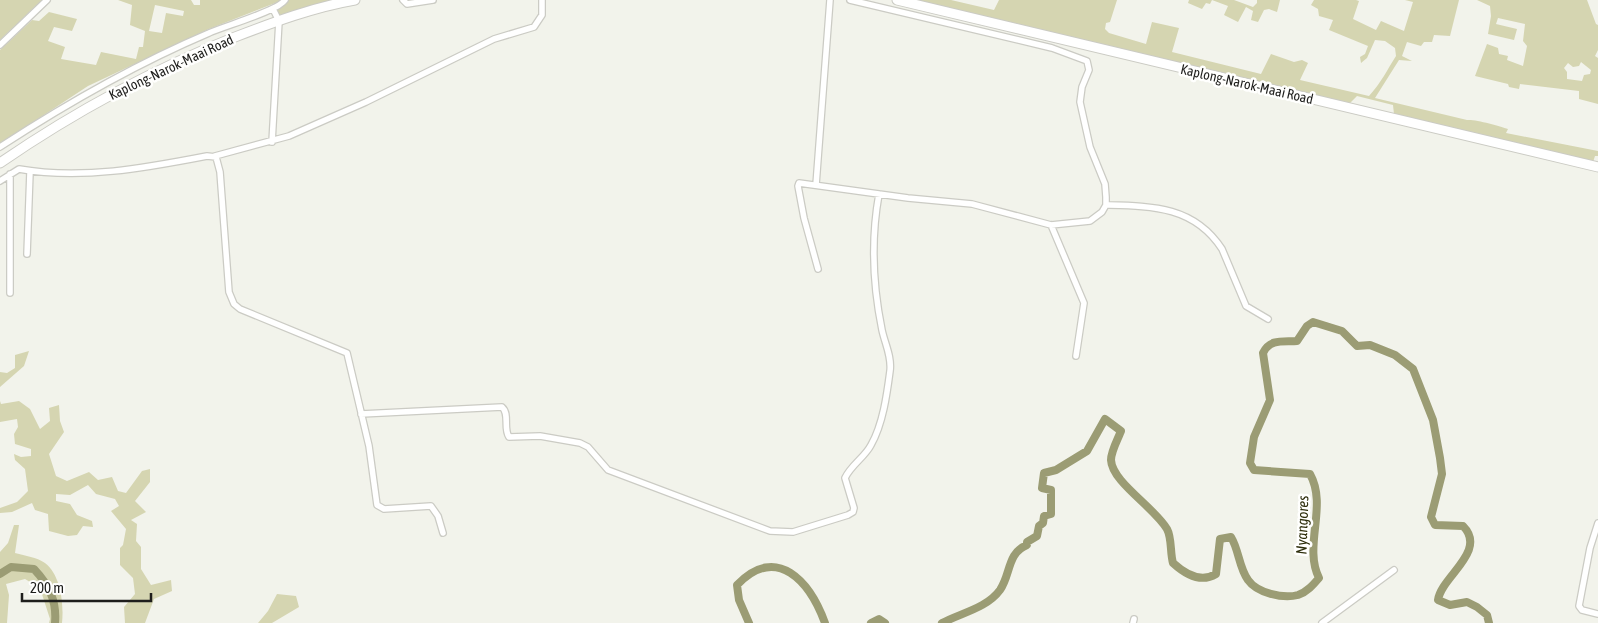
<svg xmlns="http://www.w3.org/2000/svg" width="1598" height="623" viewBox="0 0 1598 623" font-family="'Asap Condensed',sans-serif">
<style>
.green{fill:#d5d5b1;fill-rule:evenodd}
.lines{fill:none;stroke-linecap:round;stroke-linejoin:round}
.river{stroke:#9b9c74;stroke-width:8}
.minor-casing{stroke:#cbcbc4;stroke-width:8}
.highway-casing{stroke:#cbcbc4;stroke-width:11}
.minor{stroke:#fff;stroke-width:5.5}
.highway{stroke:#fff;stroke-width:9}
.labels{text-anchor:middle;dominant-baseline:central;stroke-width:5;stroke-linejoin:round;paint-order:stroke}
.street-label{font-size:14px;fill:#1e1e1c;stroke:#fffffe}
.water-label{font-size:15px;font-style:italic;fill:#2d2d0b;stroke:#fffffe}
</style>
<rect width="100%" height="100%" fill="#f2f3eb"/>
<!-- green -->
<path class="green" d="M0,0H42L0,40Z
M118,0H191L194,5H200V0H283L209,29L88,86L0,144V50L32,20L39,21L49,12L77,19L72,31L54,27L48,41L65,47L61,59L96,65L101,52L136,59L139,47H143L145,31L130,25L132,5ZM155,5L184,11L183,16L166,13L162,33L149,31Z
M288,0H332L280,17L277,9Z
M914,0H951L994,10L999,0H1117L1110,22L1106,23L1105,29L1109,33L1146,44L1152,22L1179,28L1172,52L1261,74L1271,54L1294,62L1302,60L1308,63L1300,80L1369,96C1381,83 1387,70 1396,56L1395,48L1385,41L1375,40L1367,58L1361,63L1360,57L1365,54L1368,46L1329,30L1333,20L1319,16L1318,9L1311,5L1314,0H1356L1359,1L1353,19L1376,30L1381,21L1404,31L1413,2L1405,0H1459L1450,36L1434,35L1432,42H1424L1421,46L1407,42L1402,56L1412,61L1399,60L1375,98L1467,120C1475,119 1500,126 1508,129L1506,133L1598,151V156H1595L1593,162L1394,114L1393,105L1357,96L1350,103Z
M1189,0H1234L1253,7L1257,3V0H1280L1277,12L1269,9L1264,10L1258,22L1251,20L1253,11L1246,7L1238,22L1224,15L1228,6L1212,0L1210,4L1206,3L1202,9L1188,3Z
M1477,0H1587L1596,24L1598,25V50L1595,56L1598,58V104L1579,99V91L1520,84L1519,89L1509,87L1508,84L1475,76L1487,44L1498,48L1499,54L1508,56L1507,60L1523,66L1527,46L1523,41L1525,24L1498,18L1496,24L1517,29L1514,40L1488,34L1491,16L1490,6ZM1581,62L1591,70L1590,74L1584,75L1582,81L1567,79V72L1564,68L1568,63L1573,67L1579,66Z
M29,351L24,366L0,387V366V372L7,373L15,368V355Z
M0,401L1,404L19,401L30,409L40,429L50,421L49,408L59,405L60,421L64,432L49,454L56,476L67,481L89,472L98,480L112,477L118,491L126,493L142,471L150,469V482L135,501L146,512L131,520L137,524L136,541L141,547V569L151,585L171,580L172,591L154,599L145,623H125L124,607L135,594L133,578L120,565V548L123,545L126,529L111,511L119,506L115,499L96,494L88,485L70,495L56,494V501L70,504L77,515L92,521L93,527L83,526L77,535L68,536L49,531L48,514L35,510L32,503L12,512L0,513V508L17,502L28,491L25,469L15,460L14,454L21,457L31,456V449L15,444L14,434L18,427L17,419L0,422Z
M14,525H19L15,553C26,556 36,557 45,563C61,575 64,605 62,623H49L50,619L40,588L25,579L6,584L9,595L7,623H0V552L8,543Z
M277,594L296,596L299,607L272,623H258L268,611Z"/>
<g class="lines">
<!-- river -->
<path class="river" d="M0,574L11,567L34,569C49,585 57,601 55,623
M749,623L739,600L737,585C777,543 810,582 825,623
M871,623L879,619L885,623
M942,623C961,613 987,608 1000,590C1011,574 1007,553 1027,545V542L1037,536L1039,526L1043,523L1044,516L1051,514V490L1042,488L1044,473L1056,470L1087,451L1105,419L1121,431C1118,439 1111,451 1111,460C1112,482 1154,507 1167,529C1172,538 1170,553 1173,563C1185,574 1201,583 1216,574L1220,539L1231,537C1239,550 1239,568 1248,580C1257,593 1283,599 1298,595C1307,592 1313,585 1319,578C1303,546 1328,506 1310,474L1254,470L1250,463L1254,437L1270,400L1263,353C1270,338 1284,342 1297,341L1307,326L1313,322L1342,331L1357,346L1370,345L1395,355L1413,369L1433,420L1440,458L1442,474L1431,517L1435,525L1463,526C1488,551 1441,577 1438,600L1450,605L1467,602L1477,607L1487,615L1489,623"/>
<!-- minor casing -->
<g class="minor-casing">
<path id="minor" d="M403,0L407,4L433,0
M0,45L47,0
M272,142L279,21L273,9
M0,147C66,104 136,64 209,33C224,26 278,11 285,0
M215,156L289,136L366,102L494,39L534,27L542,15V0
M10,174V293
M0,181L19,169C81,180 145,168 207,156L216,157L220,172L229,292L234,304L240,309L347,353L369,446L377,505L384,509L431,506L438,516L443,533
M816,185L830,0
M1106,205C1152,206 1194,206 1222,249L1246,306L1268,319
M1051,225L1084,303L1076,356
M27,254L30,172
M818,269L804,218L798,186L799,183L908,198L972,204L1051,225L1090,221L1102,212L1106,205V197L1105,184L1090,147L1080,102L1082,87L1089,70L1087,61L1052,48L850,0
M361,414L502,407C510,414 503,428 509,437L540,436L580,443L588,447L608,470L770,531L793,532L848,515L853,512L854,508L845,478C851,465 865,457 871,445C883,424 887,394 890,371C892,357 885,344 882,330C873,286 871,238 879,194
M1598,523L1590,548L1579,606L1582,610L1598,614
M1133,623L1134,619
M1322,623L1394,570"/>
</g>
<!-- highway casing -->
<g class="highway-casing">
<path id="highway" d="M897,0L1598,167
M0,163C74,112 152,70 235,37C274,22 314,7 355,0"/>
</g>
<!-- minor -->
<use href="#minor" class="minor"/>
<!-- highway -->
<use href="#highway" class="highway"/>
</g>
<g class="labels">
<!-- street labels -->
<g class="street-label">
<text transform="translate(171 67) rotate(-25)">Kaplong-Narok-Maai Road</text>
<text transform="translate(1247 84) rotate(13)">Kaplong-Narok-Maai Road</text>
</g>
<!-- water labels -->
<g class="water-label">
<text transform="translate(1302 525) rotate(-88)">Nyangores</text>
</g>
</g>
<!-- scale -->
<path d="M22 593v8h129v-8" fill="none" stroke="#1e1e1c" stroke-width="2.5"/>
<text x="30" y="593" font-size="15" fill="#1e1e1c" stroke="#fffffe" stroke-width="4" paint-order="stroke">200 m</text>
</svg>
